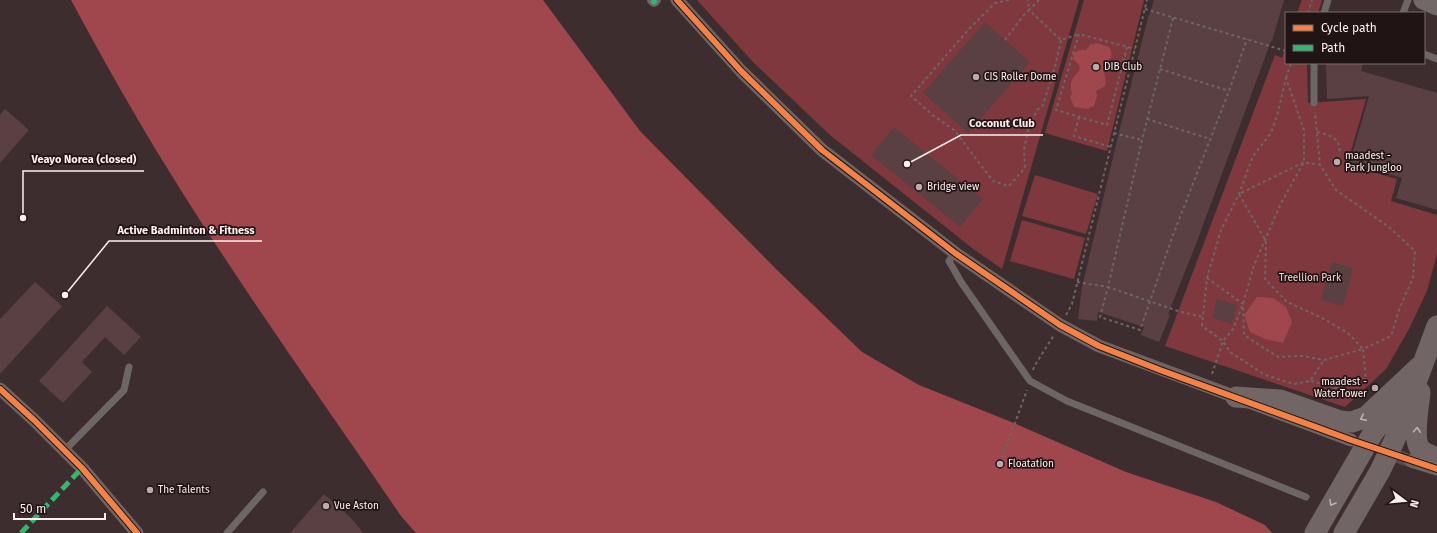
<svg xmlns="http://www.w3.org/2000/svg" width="1437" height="533" viewBox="0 0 1437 533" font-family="'Fira Sans',sans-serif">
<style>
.green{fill:#7f393e}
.water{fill:#a0464d}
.building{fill:#5a4043}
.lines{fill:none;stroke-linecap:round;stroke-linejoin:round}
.minor-tunnel{stroke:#5b4a4b;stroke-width:13;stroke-dasharray:13 6;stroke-linecap:butt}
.path{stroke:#6f6565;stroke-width:2;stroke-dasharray:3 3;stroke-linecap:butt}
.service{stroke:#6e6565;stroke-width:7}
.pedestrian{stroke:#6e6565;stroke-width:10}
.minor{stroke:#6e6565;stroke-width:13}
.secondary{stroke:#726868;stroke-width:19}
.primary{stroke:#716565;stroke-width:21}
.quiet{stroke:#33b770;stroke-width:5;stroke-dasharray:10 5;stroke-linecap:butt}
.cycleway-casing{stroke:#211414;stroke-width:8}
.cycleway{stroke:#f48246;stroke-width:6}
.oneway{stroke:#bfb1b1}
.poi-dot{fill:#bbabab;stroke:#211414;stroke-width:1.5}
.labels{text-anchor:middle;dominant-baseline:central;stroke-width:3.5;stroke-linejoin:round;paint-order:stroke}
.poi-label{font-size:10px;fill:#ffefef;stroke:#211414;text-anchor:start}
.park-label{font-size:10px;fill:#f2d5d5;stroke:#211414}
.leader{fill:none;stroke:#ffefef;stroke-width:1.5}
.callout-dot{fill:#ffefef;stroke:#211414;stroke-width:1.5}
.callout-label{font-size:11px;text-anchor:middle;font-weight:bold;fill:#ffefef;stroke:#211414;stroke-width:3.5;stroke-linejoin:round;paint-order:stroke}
</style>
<rect width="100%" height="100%" fill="#3e2d2e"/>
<!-- green -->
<path class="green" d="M697,0H1079L1002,269L972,248L830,135L753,62Z
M1084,0H1144L1107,151L1045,133Z
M1302,0H1322L1318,13H1297Z
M1286,46V63H1307L1308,103L1366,99L1347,165L1397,179L1391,201L1437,215V254L1427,291L1409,329L1386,369L1345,407L1165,346L1275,55L1282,58Z
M1035,175L1098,194L1086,234L1022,216Z
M1022,220L1085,238L1074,279L1010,261Z"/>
<!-- water -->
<path class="water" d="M71,0H543L640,131L778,271L862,352L919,385L1014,423L1126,472L1216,502L1265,525L1272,533H416L401,516C323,402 242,289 169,171C134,115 102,57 71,0Z
M1097,43L1109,47C1116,60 1106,59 1104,67C1103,72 1107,78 1105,86L1096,91L1097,96L1094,106L1087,109L1074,107L1070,97L1072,94C1069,83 1071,79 1079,71L1080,66L1073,59L1074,53L1079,50H1086L1090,45Z
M1257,297L1273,298L1286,307L1292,322L1283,343L1265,339L1250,332L1244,315Z"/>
<!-- building -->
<path class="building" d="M1154,0H1284L1272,41H1271L1196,244L1168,314L1170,315L1159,342L1141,335L1144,327L1098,312L1097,321L1078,319L1082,287L1120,128L1149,14H1150Z
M985,22L1030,62L968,133L923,93Z
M1326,63H1363L1361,71L1437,93V210L1396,198L1402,178L1350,162L1369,96L1327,99Z
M5,109L29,130L0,163V115Z
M894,127L983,199L960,227L871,155Z
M1332,262L1353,268L1343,306L1321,300Z
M35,282L62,306L0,374V319Z
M1217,299L1237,305L1232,324L1212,318Z
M107,306L141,337L124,355L105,337L82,362L92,372L63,403L39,381Z
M324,494L352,519L363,533H290Z"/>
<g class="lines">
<!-- minor-tunnel -->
<path class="minor-tunnel" d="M1361,444L1411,461"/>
<!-- path -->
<path class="path" d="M1009,0L995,3L969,29L911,96L934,116L954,130L993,181L1009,186L1025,168L1024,150L1028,130L1037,110L1043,105L1055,67L1061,40
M1039,0L1029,10L1061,40L1079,34
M1145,9L1286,51
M1308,13L1312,0
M1173,18L1142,140L1108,287L1178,311L1203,317
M1005,40L1023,16L1029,10L1028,0
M1127,47L1107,125L1056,110L1079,34L1135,49
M1160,69L1229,91
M1286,78L1291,63
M1079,117L1074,136L1111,147
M1147,119L1210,139
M1317,132C1330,135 1342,138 1339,155
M1114,133L1142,140
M1207,278L1243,304L1244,335L1278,357L1303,356L1324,360L1363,349L1348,333L1322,318L1287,302L1265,279L1266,241L1239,194L1304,162L1320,165
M1077,282L1108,287L1100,317L1140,330L1173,235L1229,91L1247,39
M1066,315L1072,304L1147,0
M1033,370L1035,365L1054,335
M1212,374L1223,341L1233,329L1243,304L1254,265L1281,203L1304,162V130L1286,78L1277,116L1271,133L1253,156L1239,194L1221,230L1207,278L1202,326L1223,341L1230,352L1265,375L1294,384L1310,381L1324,360
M1311,381L1336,388L1366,379L1363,349L1391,336L1400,307L1413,278L1415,251L1389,227L1336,190L1320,165L1315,112
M1000,464L1027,390"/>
<!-- service -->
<path class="service" d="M1324,13L1328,0
M1403,13L1408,0
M1424,54L1437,59
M1314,63V103
M955,253L949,261L961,282L1030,381L1067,401L1306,497
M65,450L124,390L129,367
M227,533L263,492"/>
<!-- pedestrian -->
<path class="pedestrian" d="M652,0L654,2L656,0"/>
<!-- minor -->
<path class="minor" d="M677,0L741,71L822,150L955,253L1060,325L1099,346L1351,440
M0,389L34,420L82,468L137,533
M1411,461L1437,469"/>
<!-- secondary -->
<path class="secondary" d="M1423,0L1437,6"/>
<!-- primary -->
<path class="primary" d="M1420,392C1419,406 1412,437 1420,449C1424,453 1432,456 1437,458
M1236,397L1280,400L1340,421L1352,422L1366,417L1419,367
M1315,533L1373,433L1396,402
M1344,533L1380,471L1395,439L1437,326"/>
<!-- quiet -->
<path class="quiet" d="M652,0L654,2L656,0
M21,533L82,468"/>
<!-- cycleway casing -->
<g class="cycleway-casing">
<path id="cycleway" d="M677,0L741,71L822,150L955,253L1060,325L1099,346L1160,370L1351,440L1437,469
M0,389L34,420L82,468L137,533"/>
</g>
<!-- cycleway -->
<use href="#cycleway" class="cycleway"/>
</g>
<!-- one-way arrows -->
<defs><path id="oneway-chevron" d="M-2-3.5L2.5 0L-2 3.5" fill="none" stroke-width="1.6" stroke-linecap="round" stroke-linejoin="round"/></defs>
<g class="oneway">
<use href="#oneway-chevron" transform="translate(1363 418) rotate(154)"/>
<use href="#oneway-chevron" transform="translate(1417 430) rotate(-87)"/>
<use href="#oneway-chevron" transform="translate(1332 503) rotate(120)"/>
</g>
<!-- markers -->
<g class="poi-dot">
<circle cx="1096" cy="67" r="4"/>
<circle cx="976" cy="77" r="4"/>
<circle cx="1337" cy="162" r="4"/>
<circle cx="919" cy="187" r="4"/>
<circle cx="1375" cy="388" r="4"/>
<circle cx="1000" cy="464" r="4"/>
<circle cx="150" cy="490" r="4"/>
<circle cx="326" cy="506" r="4"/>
</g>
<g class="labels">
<!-- poi labels -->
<g class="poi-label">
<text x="1104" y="67">DIB Club</text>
<text x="984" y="77">CIS Roller Dome</text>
<text x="1345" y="156">maadest -<tspan x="1345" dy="12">Park Jungloo</tspan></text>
<text x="927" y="187">Bridge view</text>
<text x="1367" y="382" text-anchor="end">maadest -<tspan x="1367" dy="12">WaterTower</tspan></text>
<text x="1008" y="464">Floatation</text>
<text x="158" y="490">The Talents</text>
<text x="334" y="506">Vue Aston</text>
</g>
<!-- park labels -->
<g class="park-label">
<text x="1310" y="278">Treellion Park</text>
</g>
</g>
<!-- callouts -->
<path class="leader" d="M907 164L961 135H1043M23 218L23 171H144M65 295L109 241H262"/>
<g class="callout-dot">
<circle cx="907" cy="164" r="4"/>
<circle cx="23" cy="218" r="4"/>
<circle cx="65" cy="295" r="4"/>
</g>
<g class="callout-label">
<text x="1002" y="127">Coconut Club</text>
<text x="84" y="163">Veayo Norea (closed)</text>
<text x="186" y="234">Active Badminton &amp; Fitness</text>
</g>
<!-- legend -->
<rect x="1285" y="12" width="140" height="52" fill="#211414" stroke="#7a6c6c"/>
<rect x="1293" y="25" width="20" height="6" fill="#f48246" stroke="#7a6c6c"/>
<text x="1321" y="32" font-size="12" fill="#ffefef">Cycle path</text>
<rect x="1293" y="45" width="20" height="6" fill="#33b770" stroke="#7a6c6c"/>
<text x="1321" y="52" font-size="12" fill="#ffefef">Path</text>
<!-- north arrow -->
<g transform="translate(1405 501) rotate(106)" stroke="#211414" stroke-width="3" paint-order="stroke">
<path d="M0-3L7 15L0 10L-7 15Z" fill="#ffefef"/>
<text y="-6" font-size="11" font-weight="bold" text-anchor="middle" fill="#ffefef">N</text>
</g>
<!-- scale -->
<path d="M14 513v6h91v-6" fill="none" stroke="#ffefef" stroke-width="2"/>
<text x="20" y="513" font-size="12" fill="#ffefef" stroke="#211414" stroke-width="3" paint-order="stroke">50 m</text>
</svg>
